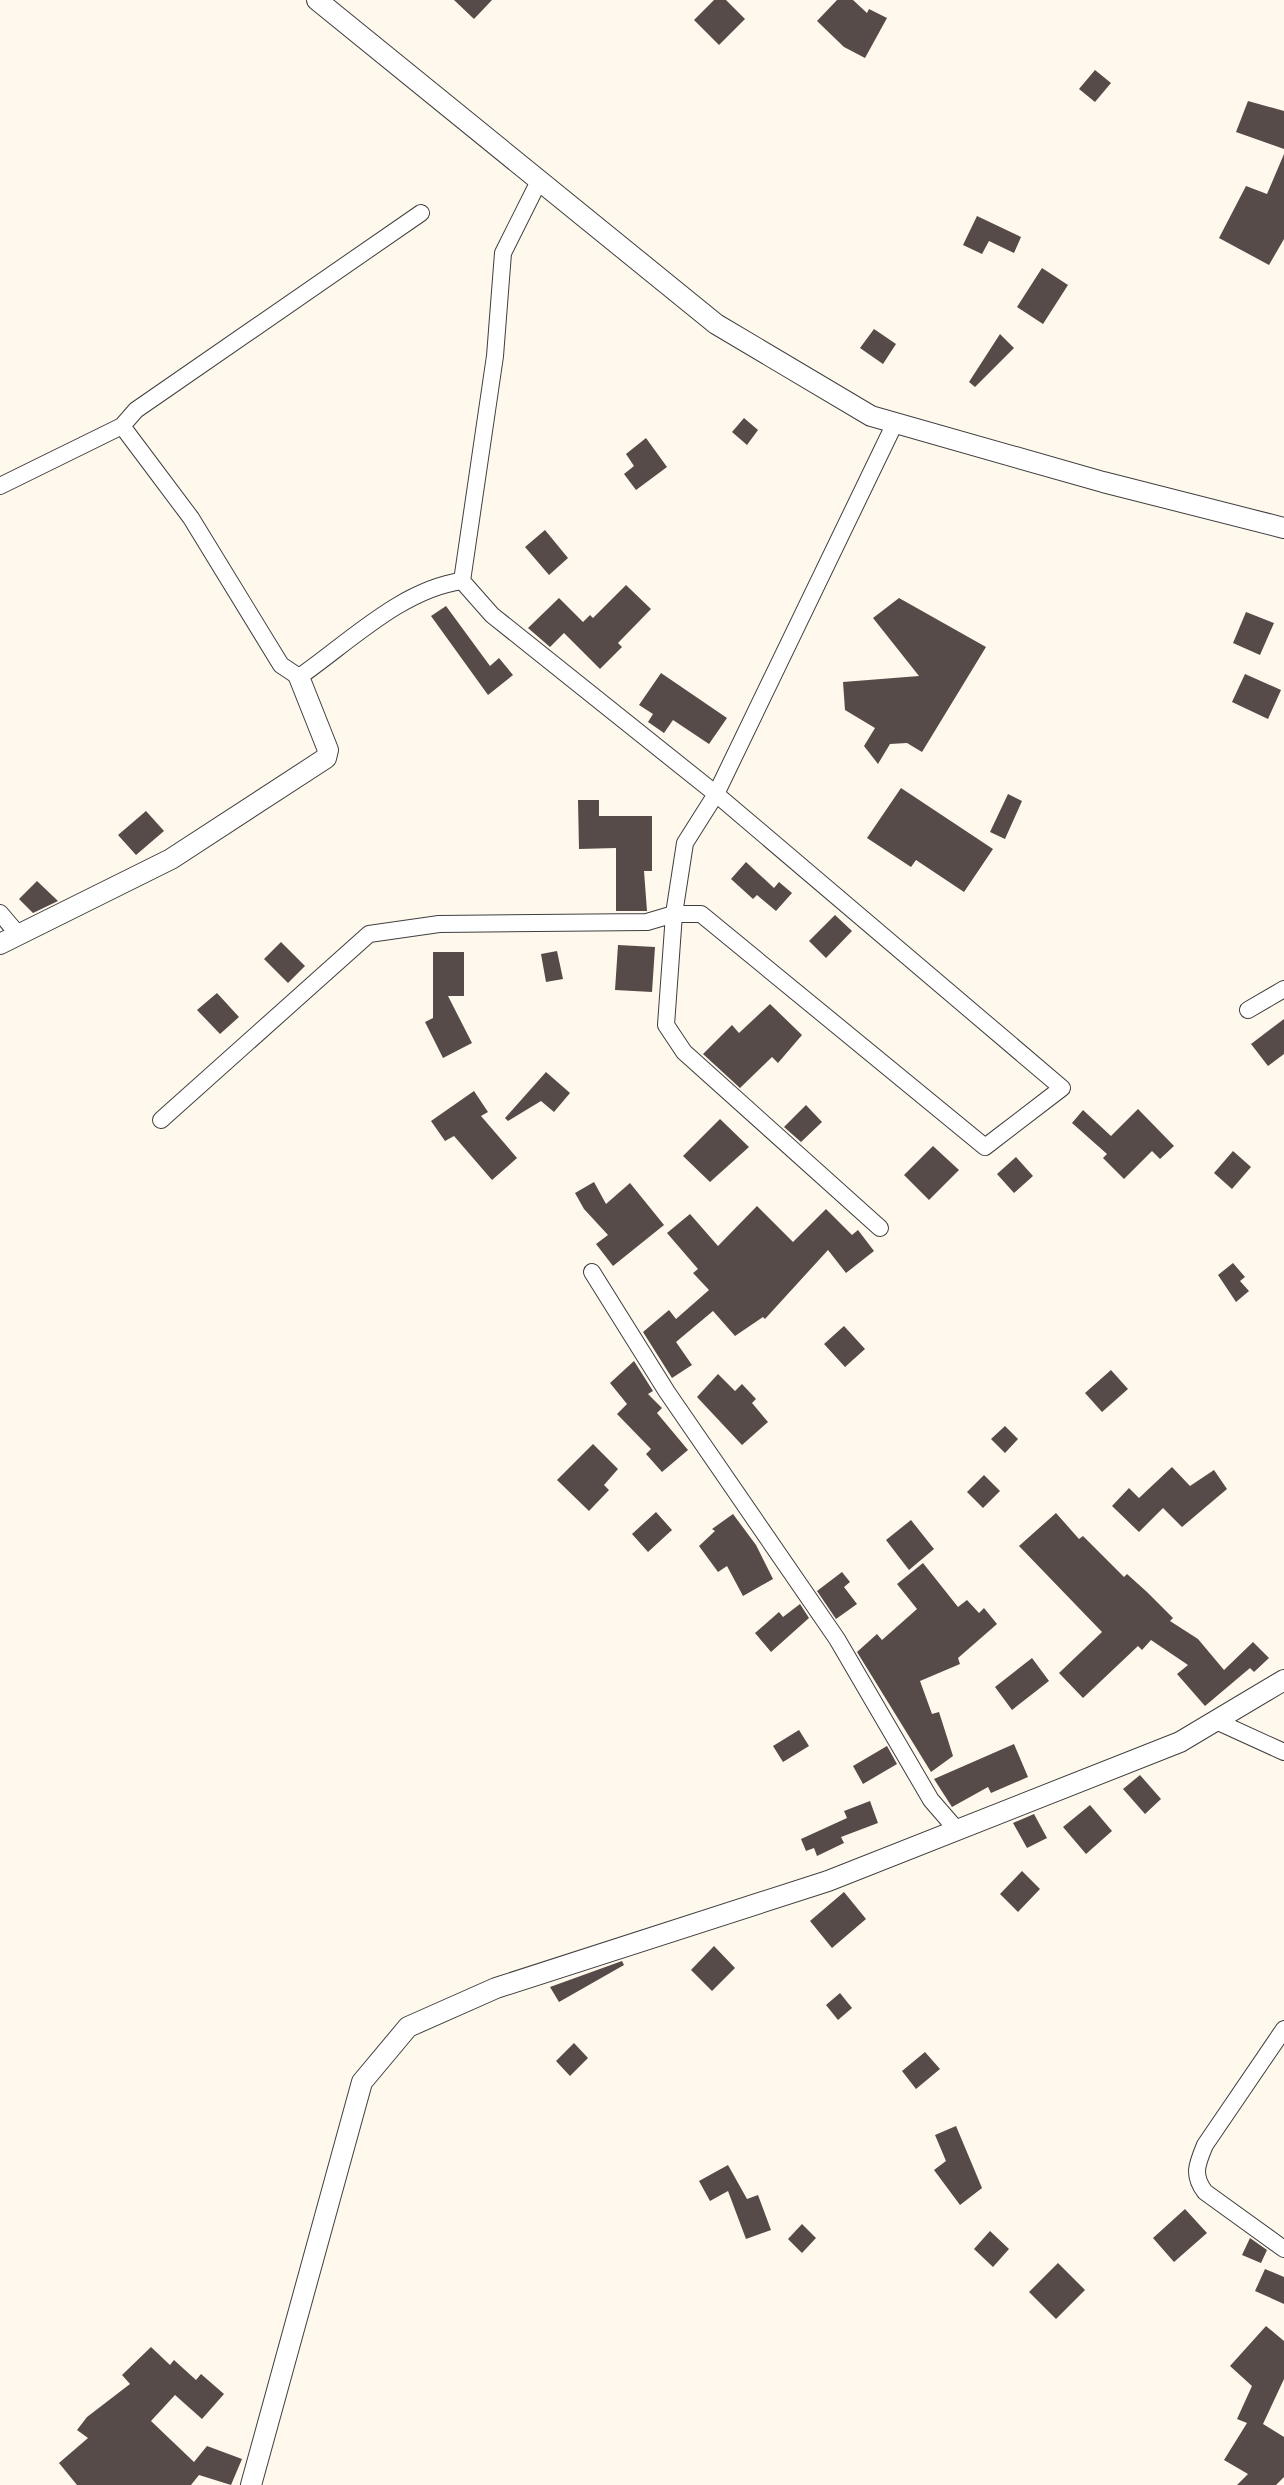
<svg xmlns="http://www.w3.org/2000/svg" width="1284" height="2485" viewBox="0 0 1284 2485" font-family="'Times New Roman',serif">
<style>
.building{fill:#564b48}
.lines{fill:none;stroke-linecap:round;stroke-linejoin:round}
.minor-casing{stroke:#3f3f3f;stroke-width:18}
.tertiary-casing{stroke:#3f3f3f;stroke-width:22}
.minor{stroke:#fff;stroke-width:16}
.tertiary{stroke:#fff;stroke-width:20}
</style>
<rect width="100%" height="100%" fill="#fff8ec"/>
<!-- building -->
<path class="building" d="M454,0H492L474,19Z
M714,0H726L745,19L719,45L694,20Z
M837,0H853L867,13L869,9L887,18L865,58L844,47L817,21Z
M1095,70L1111,83L1095,102L1079,89Z
M1248,101L1284,111V149L1236,132Z
M1284,154V239L1269,265L1219,238L1246,186L1267,194Z
M977,216L1021,237L1014,253L989,241L982,254L963,245Z
M1042,268L1068,285L1043,324L1017,307Z
M874,329L896,344L883,364L860,348Z
M1000,334L1014,348L975,387L969,382Z
M744,418L758,430L747,445L732,432Z
M646,438L667,467L636,490L624,474L634,466L626,454Z
M545,530L568,558L549,575L525,547Z
M626,585L651,609L618,643L622,647L600,669L564,633L550,647L528,628L559,598L583,622L590,615L593,618Z
M899,598L986,647L922,752L907,743L890,744L878,764L864,746L875,728L845,710L843,682L919,676L873,618Z
M446,606L490,666L499,658L513,675L488,695L431,616Z
M1246,612L1274,623L1260,655L1233,643Z
M661,673L727,718L709,744L673,720L664,733L648,722L653,714L639,705Z
M1245,674L1281,690L1268,719L1232,702Z
M901,788L993,849L964,892L916,860L911,867L867,838Z
M1008,794L1022,801L1005,839L990,832Z
M578,800H599V816H652V871H644L647,911H616V848L579,849Z
M146,811L164,831L136,855L118,835Z
M746,862L774,888L779,882L792,893L776,911L757,895L753,899L731,879Z
M37,881L58,901L33,913L19,899Z
M835,915L852,931L826,958L809,941Z
M281,942L305,966L288,983L264,959Z
M618,945L655,947L652,992L615,990Z
M557,951L563,979L546,982L541,954Z
M433,952H464V996H448L472,1043L443,1058L425,1022L433,1018Z
M217,993L239,1017L220,1034L197,1010Z
M770,1004L802,1035L778,1063L772,1057L740,1088L703,1054L732,1025L739,1033Z
M1284,1019V1054L1268,1066L1251,1044Z
M546,1072L570,1093L554,1112L541,1101L508,1121L505,1118Z
M474,1091L488,1112L481,1116L517,1158L492,1180L454,1136L445,1141L431,1121Z
M806,1105L822,1122L801,1142L784,1127Z
M1138,1109L1174,1146L1160,1159L1152,1151L1124,1179L1103,1158L1107,1154L1072,1123L1083,1110L1111,1136Z
M720,1119L749,1147L710,1182L683,1156Z
M933,1146L959,1170L929,1200L904,1175Z
M1233,1151L1251,1167L1232,1189L1214,1173Z
M1016,1157L1033,1176L1014,1193L997,1174Z
M594,1182L606,1204L630,1183L664,1225L613,1266L596,1244L608,1235L584,1209L575,1193Z
M757,1206L793,1242L826,1209L852,1235L858,1230L874,1251L846,1273L828,1250L765,1319L763,1317L735,1336L713,1311L676,1342L692,1365L672,1378L643,1332L669,1310L676,1319L709,1290L693,1273L698,1269L667,1233L690,1214L718,1246Z
M1233,1263L1245,1277L1240,1281L1249,1291L1236,1302L1218,1275Z
M844,1326L865,1349L845,1367L824,1344Z
M634,1361L653,1391L648,1394L662,1408L657,1413L688,1450L662,1472L646,1454L651,1449L617,1414L627,1404L610,1383Z
M1111,1370L1128,1389L1102,1412L1085,1393Z
M718,1374L735,1391L742,1384L756,1399L752,1403L768,1422L742,1445L697,1397Z
M1005,1426L1018,1439L1005,1453L991,1439Z
M593,1444L618,1469L604,1485L609,1490L589,1511L557,1480Z
M1172,1467L1190,1486L1214,1470L1227,1489L1182,1527L1163,1508L1139,1532L1112,1506L1129,1488L1139,1498Z
M984,1475L1000,1491L983,1508L967,1492Z
M656,1512L672,1530L648,1552L632,1534Z
M1056,1513L1079,1539L1083,1536L1124,1577L1127,1574L1147,1592L1173,1618L1170,1621L1198,1639L1224,1670L1253,1642L1269,1658L1254,1672L1250,1668L1205,1706L1177,1674L1188,1665L1151,1640L1142,1650L1138,1646L1083,1698L1059,1673L1102,1632L1019,1546Z
M733,1514L756,1545L773,1579L743,1596L727,1566L718,1572L699,1546L715,1531L712,1529Z
M911,1520L934,1549L909,1570L886,1540Z
M923,1563L958,1607L967,1600L979,1613L984,1608L997,1624L958,1658L960,1664L920,1681L932,1714L939,1712L953,1756L931,1772L857,1652L877,1634L882,1640L917,1609L897,1584Z
M842,1572L850,1582L844,1587L857,1604L836,1619L817,1591Z
M800,1604L809,1618L771,1652L755,1633L779,1612L783,1617Z
M1032,1658L1049,1681L1012,1710L995,1687Z
M799,1730L809,1746L783,1762L773,1746Z
M1014,1744L1028,1777L991,1793L988,1787L952,1807L934,1779Z
M887,1746L897,1764L863,1784L853,1766Z
M1140,1775L1161,1799L1145,1814L1123,1789Z
M870,1801L878,1823L841,1837L844,1843L817,1856L814,1848L806,1851L801,1839L847,1818L844,1811Z
M1090,1805L1112,1831L1086,1854L1063,1827Z
M1034,1814L1047,1838L1027,1848L1013,1823Z
M1022,1871L1040,1889L1018,1912L1000,1894Z
M844,1892L866,1919L832,1948L810,1921Z
M714,1946L735,1968L712,1991L691,1970Z
M622,1961L624,1965L559,2002L550,1987Z
M840,1993L852,2008L838,2020L826,2005Z
M574,2043L588,2058L570,2076L556,2061Z
M925,2052L940,2069L916,2089L902,2071Z
M956,2126L982,2188L960,2205L934,2170L946,2161L935,2135Z
M728,2165L747,2199L758,2195L771,2230L746,2239L728,2191L710,2201L699,2181Z
M1185,2209L1207,2233L1174,2262L1153,2238Z
M802,2224L816,2238L802,2253L788,2239Z
M990,2231L1009,2249L993,2267L974,2249Z
M1250,2238L1267,2250L1261,2263L1242,2255Z
M1058,2263L1085,2290L1056,2319L1029,2292Z
M1265,2269L1284,2277V2304L1255,2291Z
M1266,2326L1284,2341V2379L1263,2424L1284,2437V2477L1276,2485H1237L1248,2474L1224,2460L1247,2423L1237,2419L1252,2386L1230,2366Z
M151,2347L170,2365L174,2360L196,2380L201,2374L224,2394L202,2419L175,2395L151,2421L194,2462L207,2446L242,2459L231,2485L199,2475L191,2485H77L59,2463L88,2438L77,2430L87,2417L130,2384L122,2375Z"/>
<g class="lines">
<!-- minor casing -->
<g class="minor-casing">
<path id="minor" d="M122,426L191,518L281,665L299,677C348,643 402,589 462,581
M0,486L122,426L136,410L421,213
M0,913L17,933
M1248,1010L1284,989
M161,1120L369,934L439,924L647,922L674,914H701L985,1147L1062,1088L716,794L492,615L462,581L495,356L503,253L539,181
M880,1228L684,1052L666,1025L674,914L685,843L716,794L895,423
M592,1272L667,1392L837,1639L931,1800L957,1830
M1216,1721L1284,1752
M1284,2029L1205,2145C1197,2164 1192,2175 1205,2192L1284,2249"/>
</g>
<!-- tertiary casing -->
<g class="tertiary-casing">
<path id="tertiary" d="M317,0L716,324L871,416L1103,482L1284,528
M0,944L171,859L326,758L328,750L299,677
M251,2485L362,2082L408,2027L496,1988L828,1881L1180,1742L1284,1680"/>
</g>
<!-- minor -->
<use href="#minor" class="minor"/>
<!-- tertiary -->
<use href="#tertiary" class="tertiary"/>
</g>
</svg>
